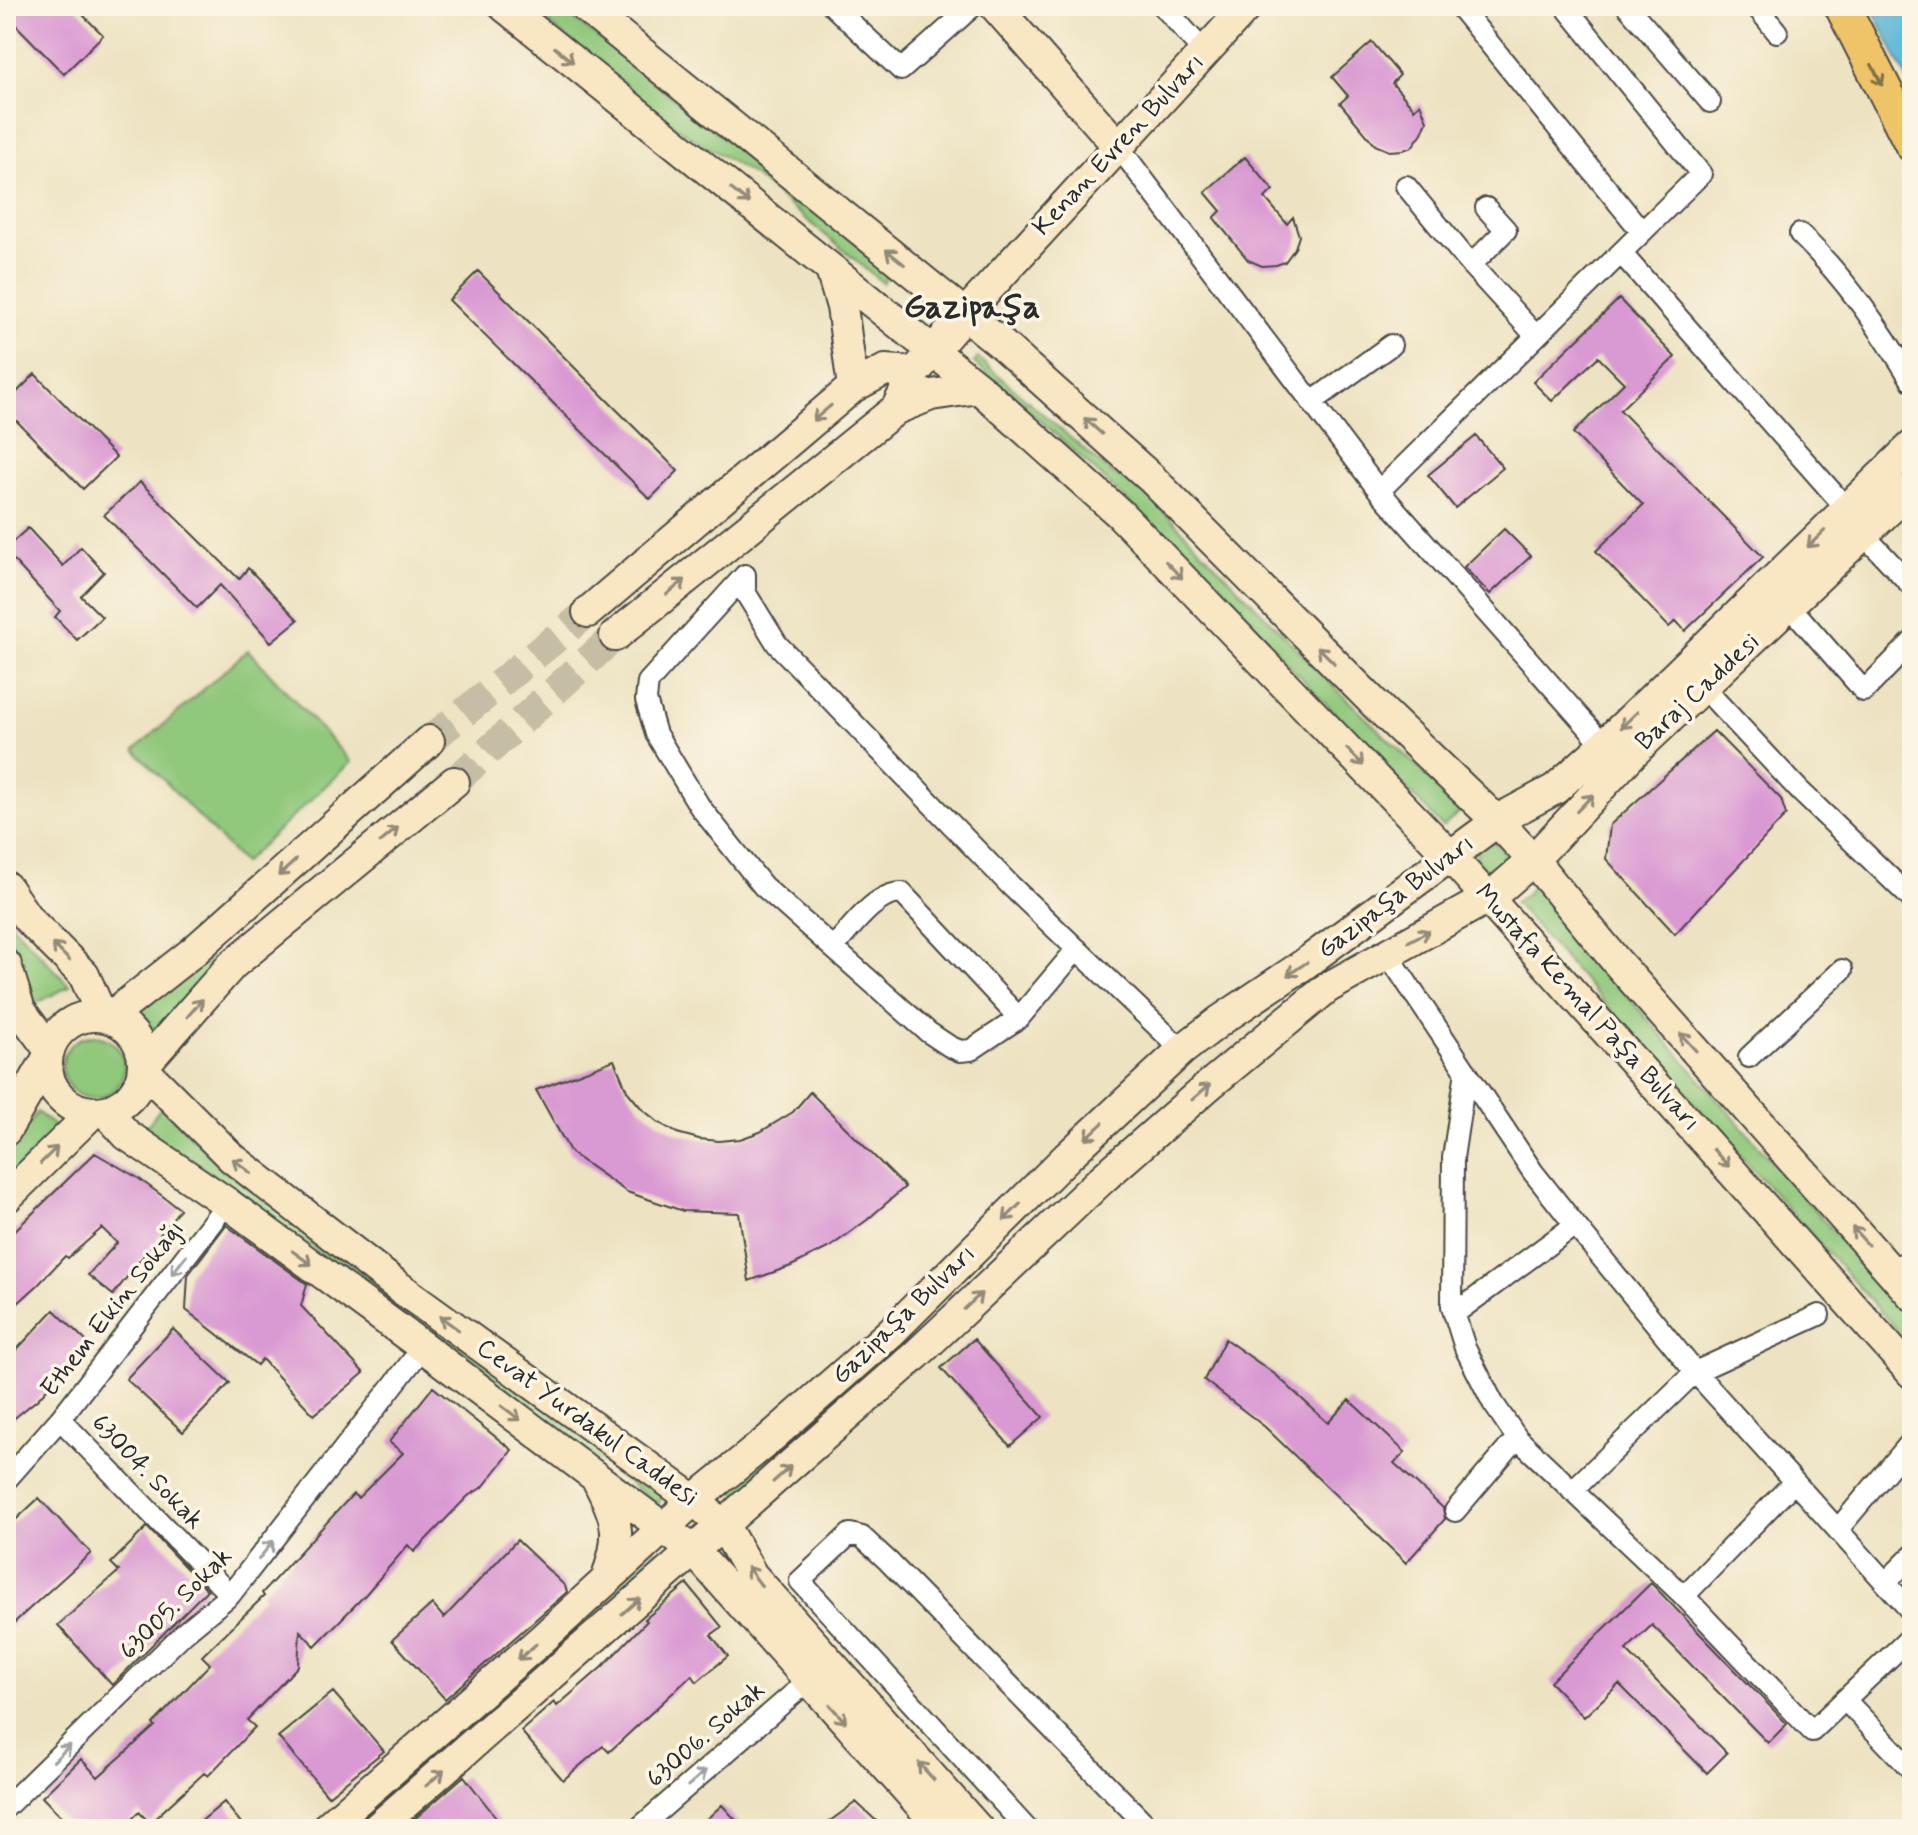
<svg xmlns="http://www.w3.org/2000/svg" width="1918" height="1835" viewBox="0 0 1918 1835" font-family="Mynerve,sans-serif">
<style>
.green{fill:#90c87b;stroke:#5e7a53;stroke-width:2}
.water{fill:#56b4d4;stroke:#407080;stroke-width:2}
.building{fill:#d999d2}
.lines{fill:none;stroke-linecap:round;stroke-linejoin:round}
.secondary-tunnel{stroke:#c6bea4;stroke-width:30;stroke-dasharray:30 15;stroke-linecap:butt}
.street-casing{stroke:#484742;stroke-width:24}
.secondary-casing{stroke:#484742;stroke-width:34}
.primary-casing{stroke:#484742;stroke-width:38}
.street{stroke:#fff;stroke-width:20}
.secondary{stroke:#f9e7c3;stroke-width:30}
.primary{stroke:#efc469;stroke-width:34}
.oneway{stroke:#928977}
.oneway2{stroke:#837047}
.oneway3{stroke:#a0a0a0}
.labels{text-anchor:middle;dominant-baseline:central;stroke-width:7;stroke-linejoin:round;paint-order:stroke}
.street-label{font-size:26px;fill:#2b2b2b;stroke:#fcf5e5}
.district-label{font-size:34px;font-weight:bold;fill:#2b2b2b;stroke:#fcf5e5}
</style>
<rect width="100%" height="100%" fill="#fcf5e5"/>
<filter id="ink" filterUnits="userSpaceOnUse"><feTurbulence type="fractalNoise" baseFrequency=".0125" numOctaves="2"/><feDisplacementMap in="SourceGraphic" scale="16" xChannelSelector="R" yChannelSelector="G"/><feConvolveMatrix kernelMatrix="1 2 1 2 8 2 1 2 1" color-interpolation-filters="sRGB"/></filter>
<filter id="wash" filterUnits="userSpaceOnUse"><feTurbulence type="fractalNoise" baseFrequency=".006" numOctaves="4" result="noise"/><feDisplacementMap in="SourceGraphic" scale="32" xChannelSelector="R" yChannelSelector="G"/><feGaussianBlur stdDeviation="1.8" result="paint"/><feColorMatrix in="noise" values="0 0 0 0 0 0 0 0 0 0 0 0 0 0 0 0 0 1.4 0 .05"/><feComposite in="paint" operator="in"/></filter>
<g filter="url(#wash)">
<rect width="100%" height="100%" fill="#ede3c2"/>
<!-- green -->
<path class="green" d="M528,6H558L891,271L883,283L753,175L679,129Z
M978,358L1111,473L1143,490L1336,689L1462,810L1443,827C1291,668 1143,504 974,363Z
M248,650L351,762L243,863L135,750Z
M1476 856a14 14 0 1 1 28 0a14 14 0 1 1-28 0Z
M1533,884L1587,950L1912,1321V1347L1514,902L1526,895Z
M6,914L16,929L70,986L29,1007L6,933Z
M212,957L215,963L154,1036L133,1011Z
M62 1067a31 31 0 1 1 62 0a31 31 0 1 1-62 0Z
M162,1106L219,1166L663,1496L658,1504L214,1175L144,1130Z
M37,1112L58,1129L6,1179V1158Z
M905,1333L911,1339L738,1495L728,1488Z
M655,1549L662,1555L354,1829H341Z"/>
<!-- water -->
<path class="water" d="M1871,6H1912V89Z"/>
<g id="blocks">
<!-- building -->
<path class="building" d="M6,6H74L103,35L64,74L6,15Z
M1372,42L1400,75L1392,83L1414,109L1420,103L1427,121L1422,133L1412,147L1403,150L1389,151L1375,145L1340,103L1348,96L1332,77Z
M1245,157L1273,190L1265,198L1287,224L1293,217L1299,236L1295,248L1285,262L1276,265L1262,266L1248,260L1214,218L1221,211L1205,192Z
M478,271L678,471L650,499L449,300Z
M1619,299L1675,357L1620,410L1763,557L1685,631L1676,621L1669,627L1596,551L1643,505L1573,433L1624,383L1598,357L1552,401L1533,382Z
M35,374L116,457L83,489L6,410V403Z
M1476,436L1503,468L1455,508L1428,475Z
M140,482L239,579L248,568L298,620L271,642L220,585L197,608L104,515Z
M28,528L63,566L81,547L104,572L81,596L102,617L77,640L55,617L60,611L6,552V548Z
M1504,529L1531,556L1490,594L1464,567Z
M1714,731L1781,799L1786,815L1675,934L1606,859L1610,825Z
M614,1060L627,1091L642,1109L658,1122L677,1133L699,1139L719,1141L740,1139L760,1132L793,1112L810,1092L905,1187L867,1220L830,1247L791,1266L749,1281L739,1213L683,1211L627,1192L571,1153L536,1090Z
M95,1153L138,1178L180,1209L113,1295L88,1275L117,1243L102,1228L68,1258L65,1256L38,1285L6,1314V1239Z
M226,1225L307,1284L301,1306L364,1373L314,1415L262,1359L257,1365L186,1310L188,1275Z
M54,1310L88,1343L38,1399L6,1425V1361Z
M173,1329L230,1383L183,1432L126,1379Z
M974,1339L1043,1417L1010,1446L941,1368Z
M1225,1339L1276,1375L1328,1423L1349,1400L1405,1452L1394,1463L1443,1508L1445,1519L1406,1563L1265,1427L1204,1380Z
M433,1387L512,1450L483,1487L468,1496L414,1552L408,1545L366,1594L315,1646L300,1631L298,1666L247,1720L255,1727L208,1776L204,1773L150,1823L139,1812L122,1829H73L42,1797L81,1759L98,1777L155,1726L153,1724L210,1664L202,1656L264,1596L262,1593L353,1494L358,1498L403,1453L389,1442Z
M39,1498L91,1553L6,1630V1529Z
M147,1527L207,1590L112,1685L58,1625L119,1571L111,1563Z
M517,1540L565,1586L567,1592L445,1699L392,1640L432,1604L444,1618Z
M1651,1583L1787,1724L1768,1743L1652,1625L1626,1650L1727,1753L1707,1773L1619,1684L1584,1717L1550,1682Z
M687,1584L722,1627L711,1635L728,1656L697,1682L692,1675L609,1752L603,1746L563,1780L521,1731L554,1702L557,1706L602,1667L647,1621L645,1619Z
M333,1692L384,1751L328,1796L278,1737Z
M464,1776L505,1829H403Z
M224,1802L246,1829H192Z
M856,1802L885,1829H819Z
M722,1805L744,1829H696Z"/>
</g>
</g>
<g filter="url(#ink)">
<use href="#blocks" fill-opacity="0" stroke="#484742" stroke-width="2"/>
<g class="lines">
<!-- secondary-tunnel -->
<path class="secondary-tunnel" d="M429,741L588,612
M454,782L615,636"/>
<!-- street casing -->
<g class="street-casing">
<path id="street" d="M833,6L901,70L973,6
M1163,6L1204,52
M1459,6L1642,232
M1627,6L1710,102
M1756,6L1777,32
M1118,146L1379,491L1604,745
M1406,186L1471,265L1536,336
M1800,234C1845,278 1879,327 1912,381
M1621,253L1847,509
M1471,265L1506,230L1486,208
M1312,402L1391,345
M1379,491L1701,174L1565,6
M1864,535L1912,586
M745,575L648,682L646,700L656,734L700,807L763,886L928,1032L949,1046L960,1051L971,1050L1019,1018L1077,949
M745,575V592L777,644L1011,886L1182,1050
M1789,605L1864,691L1912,642
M1703,687L1800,791L1912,899
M833,948C851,929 874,893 902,893L1019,1018
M1387,953L1533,1172L1575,1225L1695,1372L1912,1612
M1749,1057L1842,970
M1466,1071L1453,1158L1452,1306L1465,1348L1493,1403L1517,1438L1684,1596L1812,1731L1912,1636
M1889,1268L1912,1261
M1454,1314L1575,1225
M60,1419L230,1595
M6,1480L60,1419L227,1203
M1572,1491L1695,1372L1819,1315
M1455,1511L1517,1438
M1839,1528L1912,1441
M1887,1581L1912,1556
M1684,1596L1793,1483
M1846,1701L1912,1770
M6,1807L184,1633L230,1595L423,1347
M638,1829L808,1681
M1027,1829L800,1581L850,1534L862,1537L888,1561L1150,1829"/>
</g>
<!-- secondary casing -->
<g class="secondary-casing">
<path id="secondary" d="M504,6L979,388L1120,514L1450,856L1912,1373
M584,6L999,342L1151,478L1381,710L1497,821L1533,860L1616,961L1912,1295
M995,6L1118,146
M831,270L842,307L853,387
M896,409L931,395L979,388
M588,612L853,387L885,370L915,372
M615,636L896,409L915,372L965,314L1247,6
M6,887L27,918L84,975L102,1016
M6,965L20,1010L49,1049
M47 1064a48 48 0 1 1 96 0a48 48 0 1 1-96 0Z
M110,1017L194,951L429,741
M143,1066L232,965L454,782
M143,1069L232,1158L399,1287L694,1500L724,1526L752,1575L978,1829
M105,1111L127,1135L227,1203L423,1347L694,1551L942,1829
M6,1130L46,1061
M6,1198L93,1112
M598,1481C620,1525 621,1534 606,1581
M325,1829L542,1639L694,1500L767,1441L890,1333L1067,1157L1182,1050L1221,1020L1303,965L1503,817L1555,789L1604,745L1912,446
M376,1829L916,1355L1101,1180L1207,1087L1327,988L1493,895L1533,860L1634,752L1912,488"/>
</g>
<!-- primary casing -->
<g class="primary-casing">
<path id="primary" d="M1842,6L1912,144"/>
</g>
<!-- street -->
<use href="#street" class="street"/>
<!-- secondary -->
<use href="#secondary" class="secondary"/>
<!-- primary -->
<use href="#primary" class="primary"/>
</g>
<!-- one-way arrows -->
<defs><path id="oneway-shaft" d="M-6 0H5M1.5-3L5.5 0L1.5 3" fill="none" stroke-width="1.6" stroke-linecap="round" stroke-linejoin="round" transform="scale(2)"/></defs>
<g class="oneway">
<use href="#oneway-shaft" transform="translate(564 55) rotate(39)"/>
<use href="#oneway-shaft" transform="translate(740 196) rotate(39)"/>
<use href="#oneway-shaft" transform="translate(895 257) rotate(-141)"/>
<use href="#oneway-shaft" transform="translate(822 413) rotate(140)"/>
<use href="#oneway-shaft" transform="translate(1093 426) rotate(-138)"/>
<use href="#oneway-shaft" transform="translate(1816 539) rotate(136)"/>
<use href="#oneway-shaft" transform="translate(1174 570) rotate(46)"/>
<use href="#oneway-shaft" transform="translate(676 587) rotate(-39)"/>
<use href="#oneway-shaft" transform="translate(1326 655) rotate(-135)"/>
<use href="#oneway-shaft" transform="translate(1629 720) rotate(136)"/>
<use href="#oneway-shaft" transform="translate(1355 757) rotate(46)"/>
<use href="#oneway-shaft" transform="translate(1585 803) rotate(-46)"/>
<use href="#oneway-shaft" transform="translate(389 835) rotate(-40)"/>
<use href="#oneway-shaft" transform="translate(287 868) rotate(138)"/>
<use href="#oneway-shaft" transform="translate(1419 936) rotate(-28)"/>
<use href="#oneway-shaft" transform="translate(61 952) rotate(-135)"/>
<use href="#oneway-shaft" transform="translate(1297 969) rotate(146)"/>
<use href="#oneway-shaft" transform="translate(195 1008) rotate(-49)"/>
<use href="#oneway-shaft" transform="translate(1688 1042) rotate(-132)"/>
<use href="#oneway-shaft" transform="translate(1201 1092) rotate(-41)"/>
<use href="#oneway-shaft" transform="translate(1094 1131) rotate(137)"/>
<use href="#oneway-shaft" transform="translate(49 1155) rotate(-45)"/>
<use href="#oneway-shaft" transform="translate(1721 1158) rotate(48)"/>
<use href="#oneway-shaft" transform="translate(242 1166) rotate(-142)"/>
<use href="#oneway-shaft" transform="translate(1012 1212) rotate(135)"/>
<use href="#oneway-shaft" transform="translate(1860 1236) rotate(-132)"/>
<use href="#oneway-shaft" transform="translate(302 1258) rotate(36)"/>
<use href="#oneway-shaft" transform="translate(973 1301) rotate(-43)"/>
<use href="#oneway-shaft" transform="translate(449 1323) rotate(-144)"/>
<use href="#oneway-shaft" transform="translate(511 1413) rotate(37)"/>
<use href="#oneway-shaft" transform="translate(782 1474) rotate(-42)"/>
<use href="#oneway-shaft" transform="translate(754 1576) rotate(-127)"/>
<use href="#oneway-shaft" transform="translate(631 1606) rotate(-41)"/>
<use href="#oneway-shaft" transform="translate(527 1652) rotate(139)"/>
<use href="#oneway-shaft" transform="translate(838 1714) rotate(48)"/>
<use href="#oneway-shaft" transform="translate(926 1771) rotate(-132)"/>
<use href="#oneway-shaft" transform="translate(435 1778) rotate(-41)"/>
</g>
<use class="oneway2" href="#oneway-shaft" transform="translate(1877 75) rotate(63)"/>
<g class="oneway3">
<use href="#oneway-shaft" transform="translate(179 1265) rotate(128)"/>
<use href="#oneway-shaft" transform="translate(266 1550) rotate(-52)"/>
<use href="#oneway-shaft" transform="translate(62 1753) rotate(-44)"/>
<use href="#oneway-shaft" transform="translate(697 1778) rotate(-41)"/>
</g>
</g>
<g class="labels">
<!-- street labels -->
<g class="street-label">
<text transform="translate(1119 145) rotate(-47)">Kenan Evren Bulvarı</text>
<text transform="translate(1698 692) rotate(-43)">Baraj Caddesi</text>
<text transform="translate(1396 897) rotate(-37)">Gazipaşa Bulvarı</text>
<text transform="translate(1587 1008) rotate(48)">Mustafa Kemal Paşa Bulvarı</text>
<text transform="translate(113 1309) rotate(-52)">Ethem Ekin Sokağı</text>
<text transform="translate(904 1315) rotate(-44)">Gazipaşa Bulvarı</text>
<text transform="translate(587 1423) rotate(36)">Cevat Yurdakul Caddesi</text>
<text transform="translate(147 1472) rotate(46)">63004. Sokak</text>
<text transform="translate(176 1604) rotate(-45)">63005. Sokak</text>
<text transform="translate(706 1735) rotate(-41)">63006. Sokak</text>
</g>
<!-- district labels -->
<g class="district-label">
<text x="972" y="307">Gazipaşa</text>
</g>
</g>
<!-- margin -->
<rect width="1918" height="1835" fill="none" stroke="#fcf5e5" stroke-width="32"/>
</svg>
